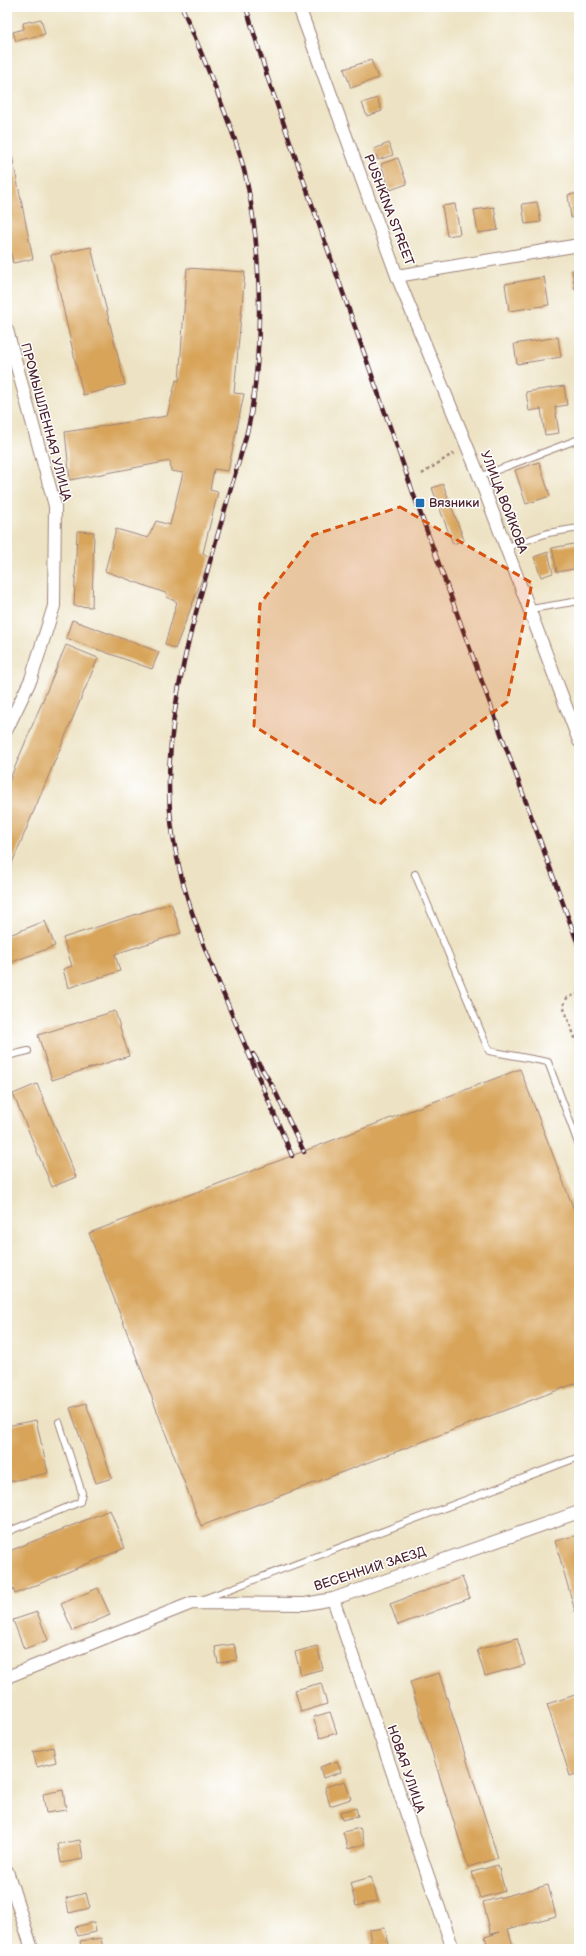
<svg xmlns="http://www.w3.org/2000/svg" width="586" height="1956" viewBox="0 0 586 1956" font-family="'Balsamiq Sans',sans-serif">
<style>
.building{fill:#d8a45a}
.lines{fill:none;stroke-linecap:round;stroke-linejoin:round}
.service-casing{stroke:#9c8178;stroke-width:8}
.minor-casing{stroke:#9c8178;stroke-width:14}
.path{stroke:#9c8178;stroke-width:2.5;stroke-dasharray:3 3;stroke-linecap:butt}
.service{stroke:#fff;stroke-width:6}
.minor{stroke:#fff;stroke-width:12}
.rail-casing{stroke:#4a1f2b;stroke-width:4.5}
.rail{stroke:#fff;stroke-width:3;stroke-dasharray:9;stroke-linecap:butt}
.marked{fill:#d8530f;fill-opacity:0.2;stroke:#d8530f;stroke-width:3;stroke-dasharray:8 5;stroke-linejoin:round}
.poi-dot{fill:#1f6fb2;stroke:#fff;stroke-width:1.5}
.labels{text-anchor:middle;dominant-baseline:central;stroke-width:3;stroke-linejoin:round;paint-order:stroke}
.street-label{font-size:13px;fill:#4a1f2b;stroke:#fff}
.poi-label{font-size:13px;fill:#4a1f2b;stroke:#fff;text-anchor:start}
</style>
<rect width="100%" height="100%" fill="#fff"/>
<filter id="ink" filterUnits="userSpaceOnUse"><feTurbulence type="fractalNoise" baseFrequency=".025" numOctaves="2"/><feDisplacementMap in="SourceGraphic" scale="8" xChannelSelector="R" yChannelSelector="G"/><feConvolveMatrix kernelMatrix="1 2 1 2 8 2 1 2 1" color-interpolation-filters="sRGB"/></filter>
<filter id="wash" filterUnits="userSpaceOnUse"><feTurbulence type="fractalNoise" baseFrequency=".012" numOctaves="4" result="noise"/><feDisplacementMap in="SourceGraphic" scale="16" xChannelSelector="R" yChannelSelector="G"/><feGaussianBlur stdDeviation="0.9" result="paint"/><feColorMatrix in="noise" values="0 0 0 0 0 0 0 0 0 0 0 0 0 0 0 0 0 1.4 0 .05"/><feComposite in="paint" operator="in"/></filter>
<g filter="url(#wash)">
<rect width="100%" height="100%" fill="#ede3c4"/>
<g id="blocks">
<!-- building -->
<path class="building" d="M41,19L45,34L16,41L13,32L24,29L23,23Z
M371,60L378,78L351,88L344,69Z
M377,98L382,111L367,116L362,103Z
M7,131L33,259L13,263L7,236Z
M389,143L393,155L378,160L374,149Z
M398,158L407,184L390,190L381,164Z
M579,193V216L571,218L568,195Z
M537,202L541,222L525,224L522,204Z
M455,204L460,234L447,236L442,206Z
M494,207L498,230L478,233L474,210Z
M91,247L125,385L83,395L51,255Z
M187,268L245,272L234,393L244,394L228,471L214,469L210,490L218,492L203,553L210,558L175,649L165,644L177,602L166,597L168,594L105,571L116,529L148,538L156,521L170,525L183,473L171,471L170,461L70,480L65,432L167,416L176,380L179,381Z
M579,269V289H575L572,270Z
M544,277L549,305L509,311L505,284Z
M558,337L561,357L517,364L514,344Z
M564,386L567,405L555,407L559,433L545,435L541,409L529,411L526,392Z
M539,462L550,496L526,504L515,470Z
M443,484L464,540L453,544L432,488Z
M77,531L94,532L92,607L74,606Z
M579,543V568L557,572L552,548Z
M548,552L553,573L541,577L534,557Z
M72,620L159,652L152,669L66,638Z
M66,645L98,658L7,875V786Z
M171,903L181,933L115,954L120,971L68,988L63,969L72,966L63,938Z
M45,921L55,946L7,964V936Z
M115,1011L129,1056L52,1080L38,1035Z
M520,1069L579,1223V1382L201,1526L89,1233Z
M37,1084L76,1177L52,1187L13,1094Z
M86,1403L112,1478L96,1483L70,1408Z
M36,1420L48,1473L8,1482L7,1426Z
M110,1510L125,1548L15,1594L7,1575V1552Z
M579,1535V1625L555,1541Z
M462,1577L470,1598L398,1625L390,1604Z
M98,1588L110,1615L73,1631L61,1604Z
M37,1612L48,1640L24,1649L13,1620Z
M517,1638L525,1665L485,1676L477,1650Z
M234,1644L237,1660L218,1663L215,1647Z
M317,1646L323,1669L301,1675L295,1652Z
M439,1673L498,1858L468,1867L410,1682Z
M321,1683L327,1704L301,1712L295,1690Z
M575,1695L579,1707V1773L570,1776L547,1704Z
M330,1712L337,1733L320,1738L313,1717Z
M53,1747L56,1762L37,1767L33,1752Z
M337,1761L341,1772L323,1778L320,1767Z
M345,1781L351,1799L330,1806L325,1787Z
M63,1790L66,1810L46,1813L43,1794Z
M356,1808L358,1816L342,1820L340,1812Z
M360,1828L365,1844L348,1849L343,1832Z
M80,1840L83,1859L61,1863L58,1844Z
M498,1865L505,1891L480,1898L472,1872Z
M371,1877L378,1901L356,1906L350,1883Z
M548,1885L556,1916L508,1929L514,1949H489L485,1937L500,1932L491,1934L483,1902Z
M86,1893L90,1908L69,1913L66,1898Z
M94,1922L96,1932L78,1936L75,1927Z
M385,1928L389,1945L372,1948L369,1930Z
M101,1938L103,1949H81L80,1941Z"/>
</g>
</g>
<g filter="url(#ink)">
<use href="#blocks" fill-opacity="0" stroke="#9c8178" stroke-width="1"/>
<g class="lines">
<!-- service casing -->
<g class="service-casing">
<path id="service" d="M479,477L579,439
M507,547L548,533L579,528
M531,609L579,601
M415,874L489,1051L548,1062L579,1146
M7,1056L28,1051
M7,1532L80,1502L82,1493L59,1422
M201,1600L579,1457"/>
</g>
<!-- minor casing -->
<g class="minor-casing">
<path id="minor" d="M299,7L397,276L476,468L579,741
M397,276L579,245
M7,330L55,506L54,606L31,679L7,729
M333,1599L453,1949
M7,1677L192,1603L305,1604L333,1599L579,1512
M7,1871L32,1949"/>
</g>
<!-- path -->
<path class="path" d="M422,474L452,454L456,455
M579,993L567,998L563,1006L579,1048"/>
<!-- service -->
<use href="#service" class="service"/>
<!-- minor -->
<use href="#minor" class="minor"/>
<!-- rail casing -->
<g class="rail-casing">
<path id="rail" d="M182,7C202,55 223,103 239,152C262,226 264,338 251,414C246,442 236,469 229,495C203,589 170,684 169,782C168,863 200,939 231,1012C251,1060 272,1108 292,1156
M246,7L267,76L417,504L579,947
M253,1054L273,1087L304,1152"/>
</g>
<!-- rail -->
<use href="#rail" class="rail"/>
</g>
</g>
<!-- marked area -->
<path class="marked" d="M400,507L532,583L507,702L429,760L379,805L254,726L260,604L313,535Z"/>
<!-- markers -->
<rect class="poi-dot" x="415" y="498" width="10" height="10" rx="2"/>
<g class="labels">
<!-- street labels -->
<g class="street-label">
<text transform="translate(389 210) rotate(69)">PUSHKINA STREET</text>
<text transform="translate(46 422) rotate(75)">ПРОМЫШЛЕННАЯ УЛИЦА</text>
<text transform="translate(504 502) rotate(69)">УЛИЦА ВОЙКОВА</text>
<text transform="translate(370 1569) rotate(-18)">ВЕСЕННИЙ ЗАЕЗД</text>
<text transform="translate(406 1769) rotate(71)">НОВАЯ УЛИЦА</text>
</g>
<!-- poi labels -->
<g class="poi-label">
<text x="429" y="503">Вязники</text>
</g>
</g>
<!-- margin -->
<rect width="586" height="1956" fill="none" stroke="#fff" stroke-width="24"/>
</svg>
